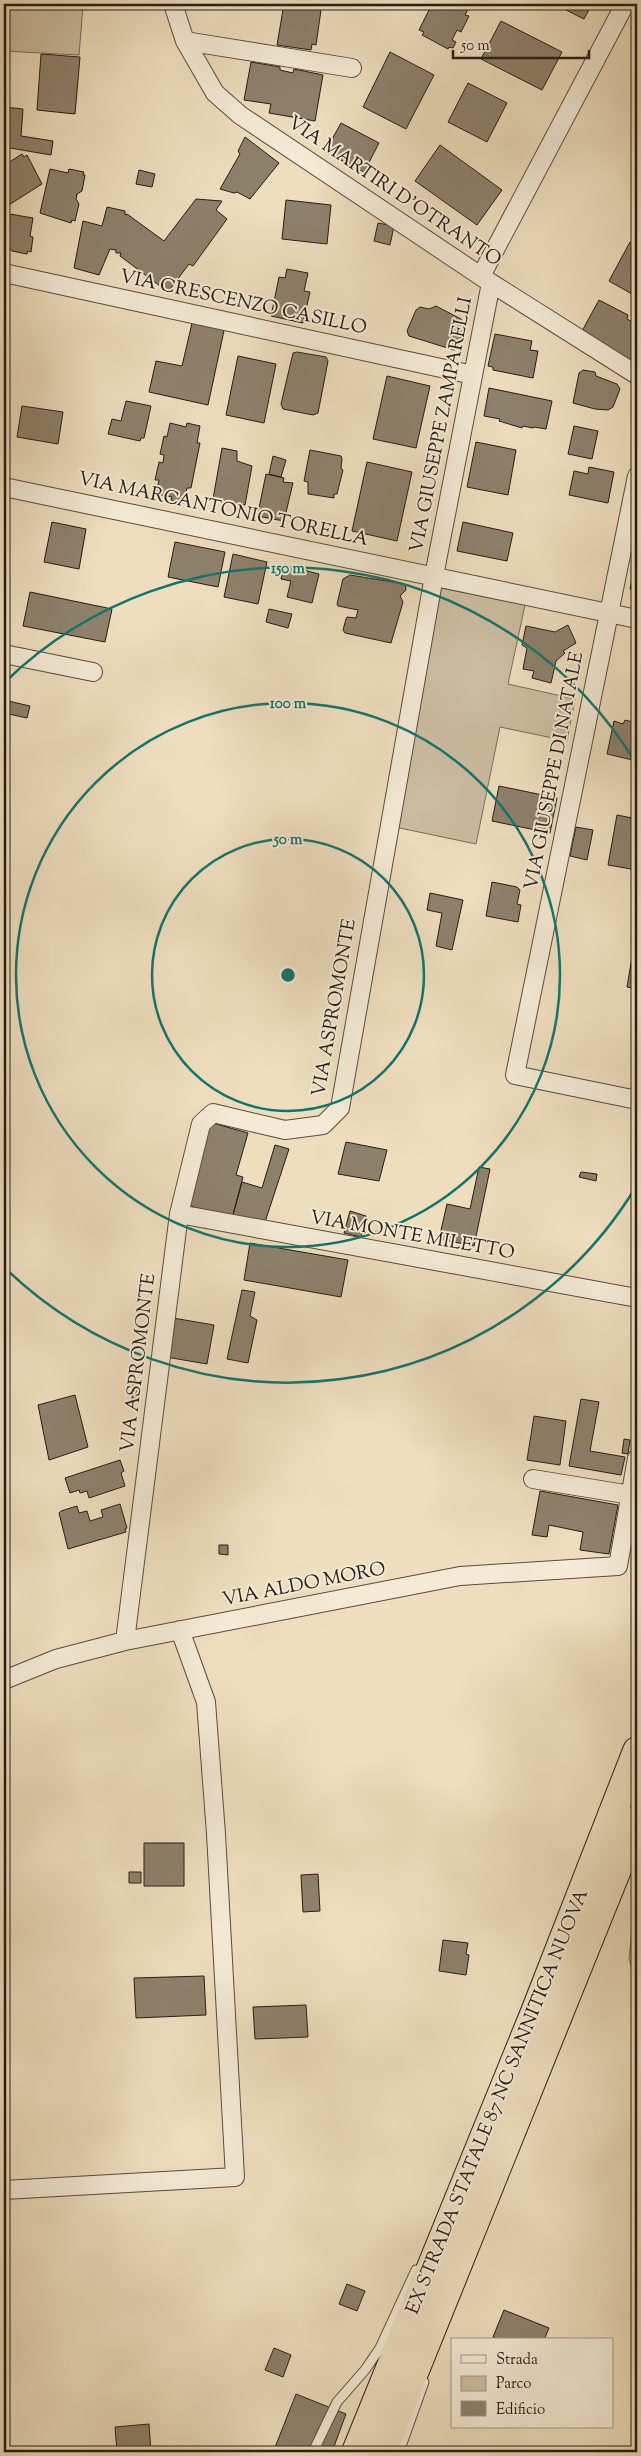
<svg xmlns="http://www.w3.org/2000/svg" width="641" height="2456" viewBox="0 0 641 2456" font-family="'Sorts Mill Goudy',serif">
<style>
.green{fill:#ccbda1;stroke:#796c5a}
.building{fill:#8e816c;stroke:#261c14}
.lines{fill:none;stroke-linecap:round;stroke-linejoin:round}
.service-casing{stroke:#584c3e;stroke-width:11}
.minor-casing{stroke:#584c3e;stroke-width:20}
.trunk-casing{stroke:#261c14;stroke-width:30}
.service{stroke:#f4ead5;stroke-width:9}
.minor{stroke:#f4ead5;stroke-width:18}
.trunk{stroke:#eedebe;stroke-width:28}
.ring{fill:none;stroke:#0f766e;stroke-width:2.5}
.labels{text-anchor:middle;dominant-baseline:central;stroke-width:4;stroke-linejoin:round;paint-order:stroke}
.street-label{font-size:19px;fill:#261c14;stroke:#f4ead5}
.centre{fill:#0f766e;stroke:#f4ead5;stroke-width:2.5}
.ring-label{font-size:15px;text-anchor:middle;font-weight:bold;fill:#0f766e;stroke:#f4ead5;stroke-width:4;stroke-linejoin:round;paint-order:stroke}
</style>
<rect width="100%" height="100%" fill="#eedebe"/>
<filter id="stains"><feTurbulence type="fractalNoise" baseFrequency=".004" numOctaves="4"/><feColorMatrix values="0 0 0 0 .2 0 0 0 0 .09 0 0 0 0 .02 0 0 0 .5 -.17"/></filter>
<radialGradient id="worn" r=".72"><stop offset=".6" stop-color="#630" stop-opacity="0"/><stop offset="1" stop-color="#630" stop-opacity=".3"/></radialGradient>
<!-- green -->
<path class="green" d="M4,4L83,6L79,55L4,51Z
M441,588L525,605L508,684L575,699L567,741L500,727L476,844L395,827Z
M637,1888V1991L629,1958Z"/>
<!-- building -->
<path class="building" d="M284,4L318,7L321,10L316,45L312,44L311,50L277,45Z
M367,4H391V6L386,5V9L367,6Z
M432,4H475L474,7L470,5L465,15L469,16L461,32L457,30L452,40L456,42L453,48L449,47L448,49L422,35L424,32L419,30Z
M554,4H592L584,19Z
M501,21L562,52L542,90L481,59Z
M390,52L434,75L406,129L363,107Z
M41,54L80,57L75,114L37,110Z
M251,62L280,67V70L293,73L294,69L323,75L315,121L269,113L271,104L244,100Z
M468,83L507,103L487,142L448,122Z
M4,107L23,109L21,136L53,141L51,155L4,147Z
M341,123L379,143L364,172L325,152Z
M245,137L279,163L250,199L237,192L234,193L220,189L240,154L238,151Z
M440,145L502,190L477,225L415,181Z
M22,154L24,157L27,155L42,184L4,208V171L7,169L8,163Z
M50,169L68,173L69,169L84,172L83,175H85L82,191L77,194L76,199L79,204L75,221L72,220L71,223L40,213Z
M139,170L155,174L152,187L136,184Z
M196,199L222,201L216,210L227,219L193,266L189,264L168,292L120,256L121,253H116V250L110,249L99,275L74,268L83,221L102,226L107,207L125,211V215L127,214L164,241Z
M286,200L331,205L327,244L282,239Z
M4,213L33,218L30,236L33,237L31,252L28,251L27,254L12,251L8,246L4,245Z
M378,223L394,226L390,245L374,241Z
M630,242L637,245V283L632,294L609,281Z
M287,269L308,273L304,291L310,292L303,323L271,316L279,277L285,278Z
M599,300L628,315L627,319L632,322L637,312V366L582,331Z
M436,306L461,319L464,324L458,347L454,350L409,336L407,331L416,310L420,307L429,309Z
M193,319L225,326L208,405L149,392L156,361L182,366Z
M495,334L532,341L530,350L538,351L533,378L493,370V367L488,366Z
M297,352L326,357L328,361L318,413L313,415L283,409L281,404L293,353Z
M238,356L276,364L264,423L226,415Z
M583,370L595,372L596,376L617,384L620,389L613,407L608,410L595,409L573,403L579,373Z
M387,376L430,386L416,448L373,439Z
M489,388L552,401L546,429L534,427L533,428L523,426L522,428L499,421L500,419L484,416Z
M126,401L151,406L144,438H141L140,441L108,434L112,419L121,421Z
M22,406L63,412L58,444L17,437Z
M170,423L186,427L187,423L200,426L197,443H200L191,488H187L184,503L171,500L172,497L156,494L159,480H155L159,462L163,463L164,455L160,454L164,436L167,437Z
M574,426L598,431L592,459L568,454Z
M476,442L516,450L508,495L467,487Z
M222,448L237,451V461L252,466L245,505L213,499Z
M310,450L341,456L342,459L341,468L343,470L337,494H334V498L308,494V482L304,481Z
M273,456L286,460L281,477L269,474Z
M367,462L412,472L397,541L352,531Z
M589,467L614,472L608,503L569,495L574,471L588,474Z
M266,474L284,478L283,482L293,483L284,521L262,517L258,513Z
M52,522L86,529L79,569L44,562Z
M463,522L513,533L507,561L457,551Z
M175,542L225,552L218,587L168,577Z
M233,554L267,562L258,604L224,597Z
M284,565L319,574L312,603L287,597L291,581L281,579Z
M634,568H637V590L630,589Z
M350,575L405,584L406,590L400,596L403,602L391,643L345,633L343,630L346,619L347,617L356,618L358,610L338,606L337,604L343,579Z
M30,592L112,609L105,642L23,626Z
M269,609L292,614L288,628L266,622Z
M568,625L576,643L563,651L565,653L556,661L551,683L532,678L534,671L523,669L527,648L522,645L526,626L555,632Z
M4,700L30,706L27,718L4,713Z
M625,720L637,723V761L607,754L614,721L623,724Z
M499,786L557,798L550,833L492,821Z
M617,815L637,819V870L608,865Z
M576,827L593,830L587,860L570,856Z
M492,882L517,887L520,890L517,904L521,905L518,922L486,916Z
M430,893L463,900L452,950L436,946L442,913L427,910Z
M632,957L637,958V989L627,987Z
M209,1122L248,1133L236,1175L243,1177L232,1218L186,1205Z
M346,1142L387,1150L379,1181L338,1174Z
M275,1145L289,1149L264,1225L233,1215L242,1182L262,1188Z
M479,1167L490,1169L474,1246L439,1239L447,1204L470,1209Z
M581,1172L597,1174L596,1181L579,1177Z
M350,1211L366,1216L361,1237L344,1233Z
M250,1243L348,1260L341,1297L244,1280Z
M242,1290L255,1292L250,1316L257,1320L248,1363L227,1359Z
M173,1318L214,1325L207,1364L166,1357Z
M141,1381L139,1402L132,1401L133,1383Z
M75,1395L88,1447L49,1460L38,1405Z
M581,1399L599,1402L590,1451L625,1457L621,1475L569,1466Z
M534,1416L566,1421L560,1465L527,1460Z
M624,1439L630,1440L628,1454L622,1453Z
M120,1460L124,1471L121,1473L125,1486L89,1498L87,1491L80,1493L79,1490L70,1493L65,1478Z
M540,1491L618,1505L609,1554L580,1550L583,1532L549,1525L547,1537L532,1535Z
M120,1504L127,1528L125,1529L126,1532L68,1549L59,1513L61,1511L77,1506L79,1513L87,1511L90,1521L103,1517L101,1510Z
M219,1545H228V1555L219,1554Z
M144,1843H184V1886H144Z
M129,1872H141V1883H129Z
M318,1874L320,1911L303,1912L301,1875Z
M443,1940L468,1943L466,1954L469,1955L466,1975L439,1971Z
M204,1976L206,2015L136,2018L134,1978Z
M306,2005L308,2037L255,2039L253,2007Z
M347,2284L365,2291L357,2311L339,2304Z
M504,2310L549,2328L544,2340H500L493,2337Z
M274,2348L291,2355L283,2377L265,2370Z
M296,2394L346,2414L332,2452H280L274,2450Z
M149,2424L151,2452H117L115,2427Z"/>
<g class="lines">
<!-- service casing -->
<g class="service-casing">
<path id="service" d="M313,2452L337,2402L365,2370L380,2348L416,2270
M399,2452L424,2382"/>
</g>
<!-- minor casing -->
<g class="minor-casing">
<path id="minor" d="M173,4L185,41L215,93L240,115L491,283L637,375
M185,41L352,68
M4,273L473,375
M481,276L625,4
M637,476L515,1075L637,1100
M4,487L637,619
M4,654L93,672
M179,1214L637,1298
M533,1479L631,1495
M125,1641L179,1214L201,1124L213,1113L285,1130L323,1125L340,1108L434,576L491,283
M4,1680L56,1659L125,1641L460,1576L618,1566L637,1458
M4,2190L235,2177L216,1834L206,1702L180,1630"/>
</g>
<!-- trunk casing -->
<g class="trunk-casing">
<path id="trunk" d="M356,2452L535,2012L637,1751
M382,2452L637,1820"/>
</g>
<!-- service -->
<use href="#service" class="service"/>
<!-- minor -->
<use href="#minor" class="minor"/>
<!-- trunk -->
<use href="#trunk" class="trunk"/>
</g>
<!-- distance rings -->
<g class="ring">
<circle cx="288" cy="975" r="136"/>
<circle cx="288" cy="975" r="272"/>
<path d="M637 1185A407 407 0 0 1 5 1268M5 682A407 407 0 0 1 637 765"/>
</g>
<g class="labels">
<!-- street labels -->
<g class="street-label">
<text transform="translate(394 192) rotate(34)">VIA MARTIRI D'OTRANTO</text>
<text transform="translate(243 303) rotate(12)">VIA CRESCENZO CASILLO</text>
<text transform="translate(442 425) rotate(-79)">VIA GIUSEPPE ZAMPARELLI</text>
<text transform="translate(223 510) rotate(12)">VIA MARCANTONIO TORELLA</text>
<text transform="translate(555 771) rotate(-79)">VIA GIUSEPPE DI NATALE</text>
<text transform="translate(335 1008) rotate(-80)">VIA ASPROMONTE</text>
<text transform="translate(412 1236) rotate(10)">VIA MONTE MILETTO</text>
<text transform="translate(139 1363) rotate(-83)">VIA ASPROMONTE</text>
<text transform="translate(304 1585) rotate(-11)">VIA ALDO MORO</text>
<text transform="translate(498 2102) rotate(-68)">EX STRADA STATALE 87 NC SANNITICA NUOVA</text>
</g>
</g>
<circle cx="288" cy="975" r="8" class="centre"/>
<g class="ring-label">
<text x="288" y="573">150 m</text>
<text x="288" y="708">100 m</text>
<text x="288" y="844">50 m</text>
</g>
<!-- margin -->
<rect width="641" height="2456" fill="none" stroke="#eedebe" stroke-width="20"/>
<rect x="5" y="5" width="631" height="2446" fill="none" stroke="#261c14" stroke-width="2.5"/>
<rect x="10" y="10" width="621" height="2436" fill="none" stroke="#261c14"/>
<!-- legend -->
<rect x="451" y="2338" width="162" height="90" fill="#f4ead5" stroke="#a29888"/>
<rect x="461" y="2355" width="25" height="8" fill="#f4ead5" stroke="#a29888"/>
<text x="496" y="2364" font-size="15" fill="#261c14">Strada</text>
<rect x="461" y="2376" width="25" height="15" fill="#ccbda1" stroke="#a29888"/>
<text x="496" y="2388" font-size="15" fill="#261c14">Parco</text>
<rect x="461" y="2401" width="25" height="15" fill="#8e816c" stroke="#a29888"/>
<text x="496" y="2414" font-size="15" fill="#261c14">Edificio</text>
<!-- scale -->
<path d="M453 50v8h136v-8" fill="none" stroke="#261c14" stroke-width="2.5"/>
<text x="461" y="50" font-size="15" fill="#261c14" stroke="#f4ead5" stroke-width="4" paint-order="stroke">50 m</text>
<rect width="100%" height="100%" filter="url(#stains)"/>
<rect width="100%" height="100%" fill="url(#worn)"/>
</svg>
